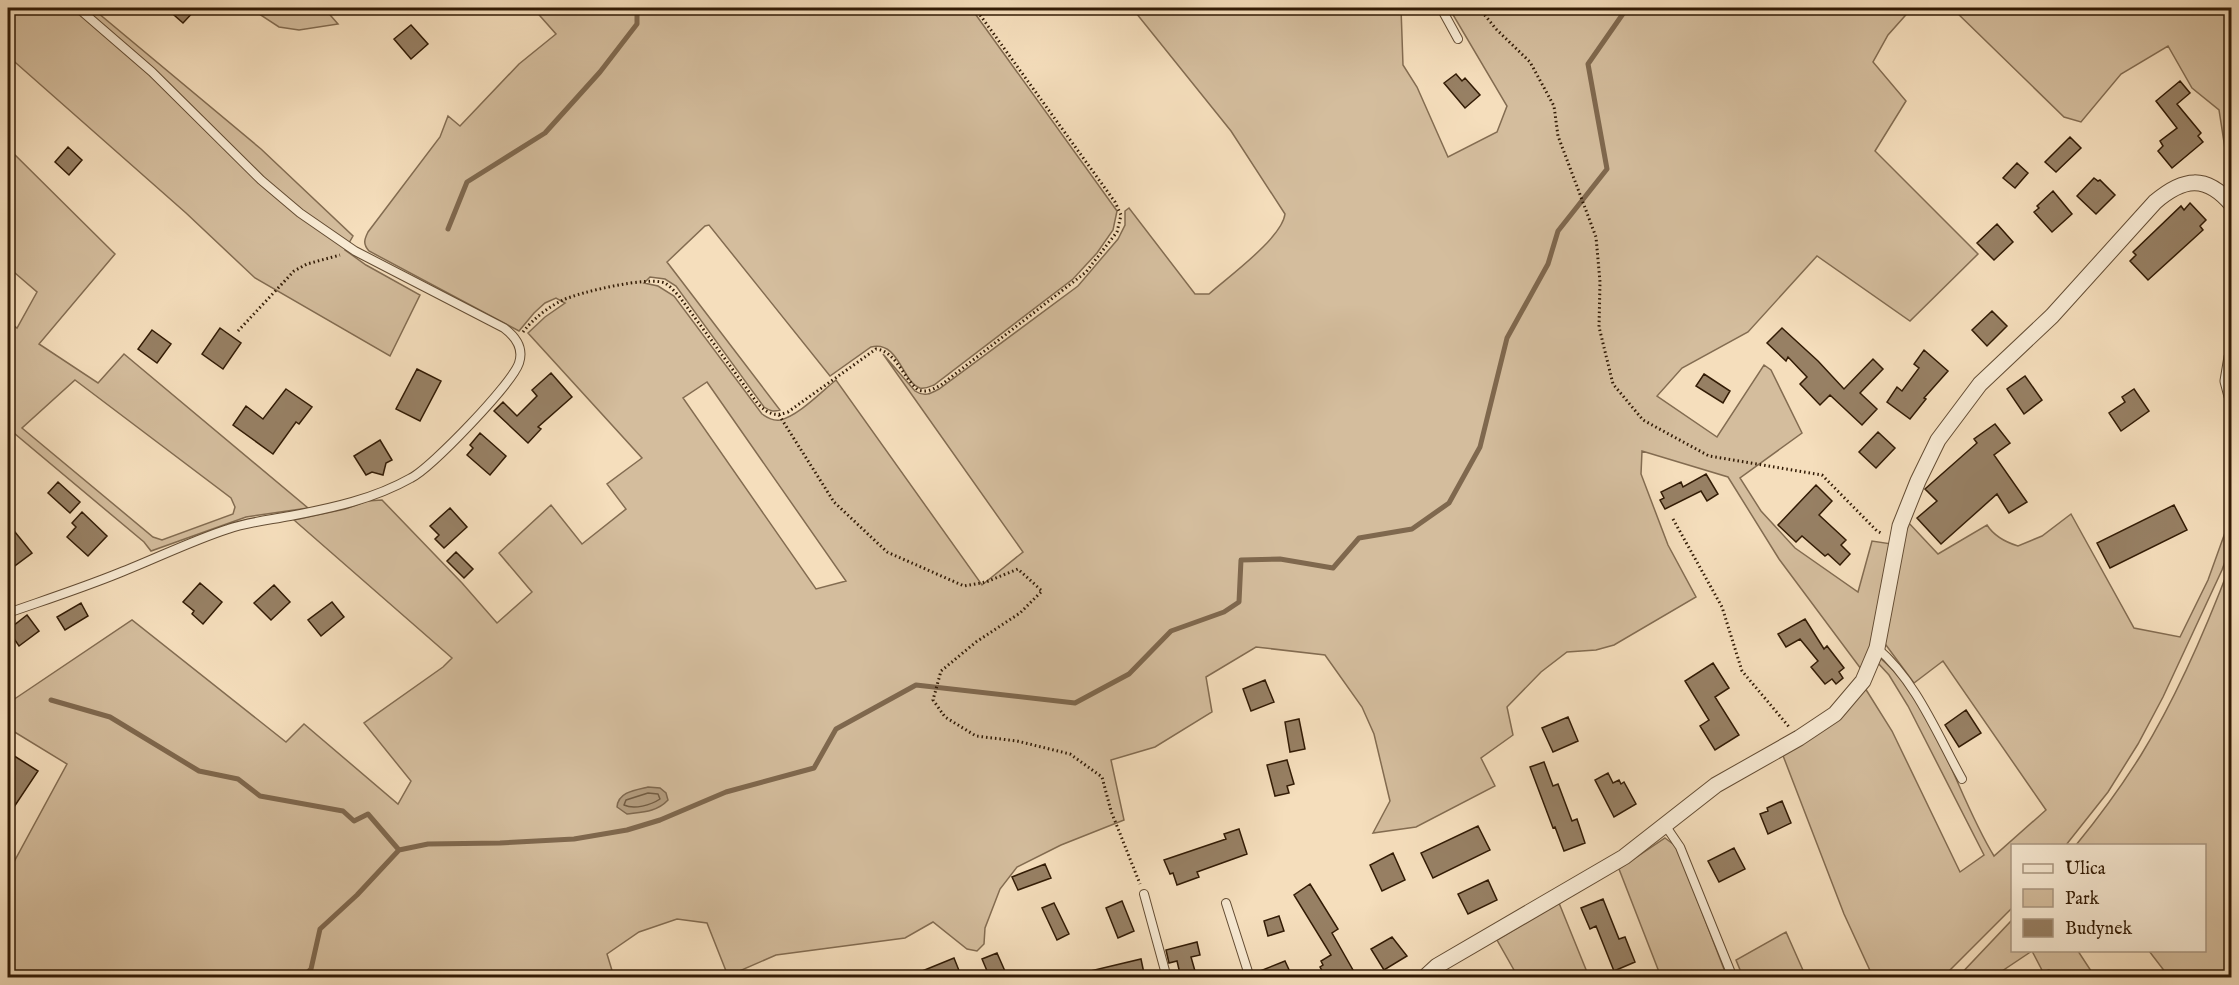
<svg xmlns="http://www.w3.org/2000/svg" width="2239" height="985" viewBox="0 0 2239 985" font-family="'IM FELL English',serif">
<style>
.green{fill:#d4bd9d;stroke:#836c51;stroke-width:1.5;fill-rule:evenodd}
.water{fill:#b39c7e;stroke:#7f684e;stroke-width:1.5}
.lines{fill:none;stroke-linecap:round;stroke-linejoin:round}
.shore{stroke:#725c42;stroke-width:1.5}
.stream{stroke:#7f684e;stroke-width:5}
.building{fill:#978064;stroke:#321b05;stroke-width:1.5}
.lane-casing{stroke:#634c33;stroke-width:10}
.street-casing{stroke:#634c33;stroke-width:17}
.path{stroke:#321b05;stroke-width:3;stroke-dasharray:1.5 3;stroke-linecap:butt}
.lane{stroke:#f8ead3;stroke-width:8}
.street{stroke:#f8ead3;stroke-width:15}
</style>
<rect width="100%" height="100%" fill="#f5debc"/>
<filter id="stains"><feTurbulence type="fractalNoise" baseFrequency=".00333" numOctaves="4"/><feColorMatrix values="0 0 0 0 .2 0 0 0 0 .09 0 0 0 0 .02 0 0 0 .5 -.17"/></filter>
<radialGradient id="worn" r=".72"><stop offset=".6" stop-color="#630" stop-opacity="0"/><stop offset="1" stop-color="#630" stop-opacity=".3"/></radialGradient>
<!-- green -->
<path class="green" d="M8,8H92L261,149L353,236L345,250L366,265L420,295L390,356L255,278L186,213L8,56Z
M250,8H324L338,24L299,30L279,27Z
M533,8H971L1117,211L1113,230L1097,253L1073,279L934,385C929,387 925,389 920,388C902,382 899,340 871,347L830,376L709,225L705,226L667,262L780,410C773,412 770,411 764,407L676,286L665,279L650,277L644,283L658,286L674,296L762,414C768,418 773,421 780,420C798,416 821,392 836,380L982,585L1023,552L883,354L915,391C924,397 930,394 939,389L1078,286L1118,239L1125,225V211L1129,208L1195,294H1209C1228,277 1282,238 1285,214L1231,131L1132,8H1401L1403,65L1417,87L1448,157L1497,132L1507,106L1449,8H1912L1888,35L1873,62L1906,101L1875,151L1978,254L1910,321L1817,256L1748,332L1682,368L1657,396L1717,437L1764,365L1771,370L1802,433L1740,478L1761,511L1795,548L1858,592L1872,541L1892,544L1872,641L1861,669L1779,559L1728,477L1642,451L1641,474L1668,545L1696,597L1614,645L1596,650L1567,652L1541,672L1507,707L1513,735L1481,758L1495,786L1416,827L1373,833L1390,801L1374,734L1362,707L1325,655L1256,647L1206,677L1212,712L1155,747L1111,760L1124,820L1061,845L1017,867L1000,889L985,928L984,944L977,951L967,949L933,922L905,938L776,955L728,976L707,923L677,919L639,932L607,954L614,977L8,978V873L67,764L8,728V701L10,702L132,620L286,742L304,724L398,804L411,781L364,723L443,667L452,658L294,520L345,509L367,501L382,500L462,583L497,623L532,592L499,553L551,505L582,544L626,509L607,484L642,458L528,333L545,317L565,303L556,298L545,303L534,313L519,331L369,251C363,244 364,240 368,232L440,137L448,116L460,126L519,64L556,34ZM707,382L846,581L816,589L683,398Z
M1952,8H2231V175L2226,155L2219,110L2192,88L2168,46L2121,74L2081,122L2064,117Z
M8,148L115,254L39,344L98,383L124,354L308,508L246,517L151,551L144,542L15,434L8,440V321L17,328L37,292L8,267ZM75,380L231,498L235,507L233,514L162,540L153,537L22,428Z
M2071,514L2134,628L2180,637L2208,580L2231,516V545L2222,570L2163,697L2138,744L2108,792L2066,845L2012,846V908L1943,977H1873L1844,914L1782,753C1812,734 1845,719 1865,688L1892,731L1960,872L1984,855L1908,706L1889,675L1878,663L1880,658C1937,706 1956,795 1994,856L2046,810L1943,661L1914,683L1883,641L1907,521L1938,554L1987,525C1994,536 2005,542 2018,546L2042,536Z
M2231,563V977H2169L2149,951L2204,950V846L2076,845C2099,817 2121,787 2141,755C2178,695 2206,629 2231,563Z
M1665,838L1677,847L1727,977H1661L1619,869Z
M1559,903L1589,977H1518L1497,940Z
M2012,920V950L2078,951L2095,977H2053L2049,970L2043,972L2032,951L1993,977L1957,978Z
M1786,932L1806,977H1743L1736,960Z"/>
<!-- water -->
<path class="water" d="M648,787L660,788L666,793L668,800C657,812 642,812 627,814L617,807C618,792 635,790 648,787Z"/>
<g class="lines">
<!-- shore -->
<path class="shore" d="M648,793L658,794L660,799C651,805 634,810 624,805L626,800Z"/>
<!-- stream -->
<path class="stream" d="M448,229L467,182L545,133L600,72L637,24V8
M51,700L110,717L199,771L238,779L260,796L343,811L354,821L368,814L399,850
M301,978L311,969L320,929L357,895L399,850L428,844L500,843L574,839L627,830L660,820L726,792L814,768L836,729L916,685L1075,703L1129,674L1171,631L1224,612L1239,602L1241,560L1280,559L1333,568L1359,538L1412,529L1449,503L1480,447L1507,338L1548,264L1558,231L1607,169L1588,64L1627,8"/>
</g>
<!-- building -->
<path class="building" d="M166,8H197L183,23Z
M411,25L428,44L411,59L394,39Z
M1456,74L1462,81L1465,78L1480,95L1465,108L1444,83Z
M2180,81L2190,93L2177,104L2201,133L2198,136L2203,142L2172,168L2158,151L2163,146L2160,141L2177,128L2156,101Z
M2070,137L2081,148L2056,172L2045,162Z
M68,147L82,160L69,175L55,162Z
M2017,163L2028,173L2015,188L2003,178Z
M2094,178L2098,181L2100,180L2115,195L2096,214L2077,196Z
M2053,191L2072,214L2052,232L2034,212L2039,208L2037,206Z
M2190,203L2206,220L2200,226L2203,230L2148,280L2130,261L2136,255L2133,252L2181,206L2184,210Z
M1997,224L2013,242L1994,260L1977,243Z
M1992,311L2007,326L1987,346L1972,330Z
M220,328L241,343L223,369L202,354Z
M1782,328L1818,361L1844,389L1873,359L1883,369L1860,393L1877,409L1862,425L1830,395L1820,405L1800,384L1807,377L1788,357L1786,361L1767,343Z
M152,330L171,344L157,363L138,349Z
M1924,350L1948,371L1924,398L1926,399L1910,419L1887,402L1897,387L1902,391L1919,368L1914,364Z
M417,369L441,381L420,421L396,409Z
M551,373L572,397L538,427L541,429L528,443L494,411L503,402L517,416L537,396L532,390Z
M1704,374L1730,391L1723,403L1696,386Z
M2025,376L2042,400L2024,414L2007,389Z
M286,389L312,407L299,424L296,422L273,454L233,425L246,406L263,419Z
M2134,389L2149,411L2121,431L2109,413L2125,402L2122,397Z
M1995,424L2010,443L1994,455L2027,502L2009,513L1997,494L1941,544L1917,518L1937,501L1925,489L1977,443L1974,439Z
M1878,432L1895,448L1876,468L1859,452Z
M480,433L506,456L490,475L467,455L473,448L470,445Z
M380,440L392,460L386,463L383,475L372,472L366,475L354,456Z
M1706,474L1718,494L1707,501L1701,491L1665,509L1660,500L1664,498L1661,492L1681,482L1683,487Z
M58,482L80,502L70,513L48,493Z
M1816,485L1832,501L1819,515L1846,540L1841,545L1850,554L1840,565L1828,554L1825,556L1802,536L1796,542L1778,525Z
M2174,505L2187,530L2110,568L2097,543Z
M450,508L467,527L444,548L435,539L439,535L430,526Z
M82,512L107,536L88,556L67,537L76,527L72,523Z
M15,532L32,553L8,571V538Z
M456,552L473,569L464,578L447,561Z
M200,583L222,602L203,624L192,614L194,611L183,602Z
M274,585L290,602L271,620L254,603Z
M332,602L344,617L321,636L308,620Z
M81,603L88,616L65,630L57,617Z
M27,615L39,631L19,646L8,630Z
M1805,619L1824,649L1827,646L1844,668L1839,672L1843,678L1836,684L1832,679L1825,684L1811,667L1818,661L1800,639L1786,647L1778,634Z
M1713,663L1729,688L1715,697L1739,735L1715,750L1700,726L1709,720L1685,681Z
M1265,680L1274,702L1251,711L1243,689Z
M1966,710L1981,733L1959,747L1945,725Z
M1568,717L1578,741L1553,752L1542,728Z
M1299,719L1305,749L1290,752L1285,722Z
M8,752L38,771L8,816Z
M1287,760L1294,784L1287,786L1289,793L1275,796L1267,765Z
M1544,762L1553,786L1558,784L1572,821L1577,819L1585,843L1564,851L1555,827L1553,828L1530,767Z
M1608,773L1613,783L1619,780L1621,784L1624,782L1636,804L1614,817L1595,780Z
M1782,801L1791,823L1768,834L1760,814L1768,811L1767,808Z
M1478,826L1490,850L1433,878L1421,853Z
M1239,829L1247,854L1197,872L1199,877L1177,885L1173,873L1170,874L1164,860L1226,839L1224,834Z
M1734,848L1745,869L1719,882L1708,861Z
M1393,853L1405,880L1382,891L1370,865Z
M1045,864L1051,878L1018,890L1012,877Z
M1488,880L1497,900L1468,914L1458,894Z
M1310,884L1338,929L1332,933L1353,970L1341,978H1326L1320,967L1323,965L1321,961L1331,955L1294,895Z
M1603,899L1619,939L1625,937L1635,962L1614,971L1596,926L1590,929L1581,908Z
M1122,901L1134,931L1118,938L1106,908Z
M1054,903L1069,934L1057,940L1042,908Z
M1279,916L1284,931L1268,936L1264,921Z
M1392,937L1407,956L1384,970L1371,949Z
M1197,942L1200,955L1191,957L1197,978H1181L1177,961L1169,963L1166,950Z
M997,953L1008,978H990L982,959Z
M954,958L960,973L948,978H905Z
M1141,959L1145,978H1087L1086,972Z
M1285,961L1290,972L1286,974L1288,978H1256L1255,973Z"/>
<g class="lines">
<!-- lane casing -->
<g class="lane-casing">
<path id="lane" d="M1441,8L1458,39
M8,613C45,600 82,588 119,573C155,559 191,541 228,529C248,522 269,520 290,516C332,508 374,499 411,478C432,467 512,384 519,363C524,348 516,337 504,328L355,251L300,213L261,180L152,72L78,8
M1877,648C1916,681 1937,734 1962,779
M1665,825L1680,847L1733,978
M1144,894L1167,978
M1226,903L1250,978
M2045,975L2046,978"/>
</g>
<!-- street casing -->
<g class="street-casing">
<path id="street" d="M2232,357L2228,381L2232,396
M1424,978L1437,966L1624,857L1716,785L1799,738L1835,714L1863,681L1877,648L1900,526L1918,481L1938,440L1980,384L2052,316L2155,202C2183,178 2206,174 2232,205"/>
</g>
<!-- path -->
<path class="path" d="M1479,8L1496,29L1530,62L1554,106L1558,136L1596,237L1600,282L1599,327L1613,384L1643,420L1709,456L1822,475L1877,531L1883,534
M238,331L294,271L307,264L340,255
M523,332C533,319 548,307 563,300C580,292 648,276 665,283C670,286 674,291 679,296L758,404C768,414 775,417 788,412L876,349C896,351 903,378 918,390C927,393 933,389 941,385L1086,272L1117,232L1121,215L1115,202L975,8
M779,415L834,502L887,552L964,586L986,582L1018,569L1042,591L1020,613L976,642L941,671L933,700L945,717L976,736L1017,741L1070,754L1102,777L1111,811L1140,884
M1673,519L1722,607L1742,671L1790,728"/>
<!-- lane -->
<use href="#lane" class="lane"/>
<!-- street -->
<use href="#street" class="street"/>
</g>
<!-- margin -->
<rect width="2239" height="985" fill="none" stroke="#f5debc" stroke-width="30"/>
<rect x="9" y="9" width="2221" height="967" fill="none" stroke="#321b05" stroke-width="3"/>
<rect x="15" y="15" width="2209" height="955" fill="none" stroke="#321b05" stroke-width="1.5"/>
<!-- legend -->
<rect x="2011" y="844" width="195" height="108" fill="#f8ead3" stroke="#a99781" stroke-width="1.5"/>
<rect x="2023" y="864" width="30" height="9" fill="#f8ead3" stroke="#a99781" stroke-width="1.5"/>
<text x="2065" y="874" font-size="18" fill="#321b05">Ulica</text>
<rect x="2023" y="889" width="30" height="18" fill="#d4bd9d" stroke="#a99781" stroke-width="1.5"/>
<text x="2065" y="904" font-size="18" fill="#321b05">Park</text>
<rect x="2023" y="919" width="30" height="18" fill="#978064" stroke="#a99781" stroke-width="1.5"/>
<text x="2065" y="934" font-size="18" fill="#321b05">Budynek</text>
<rect width="100%" height="100%" filter="url(#stains)"/>
<rect width="100%" height="100%" fill="url(#worn)"/>
</svg>
